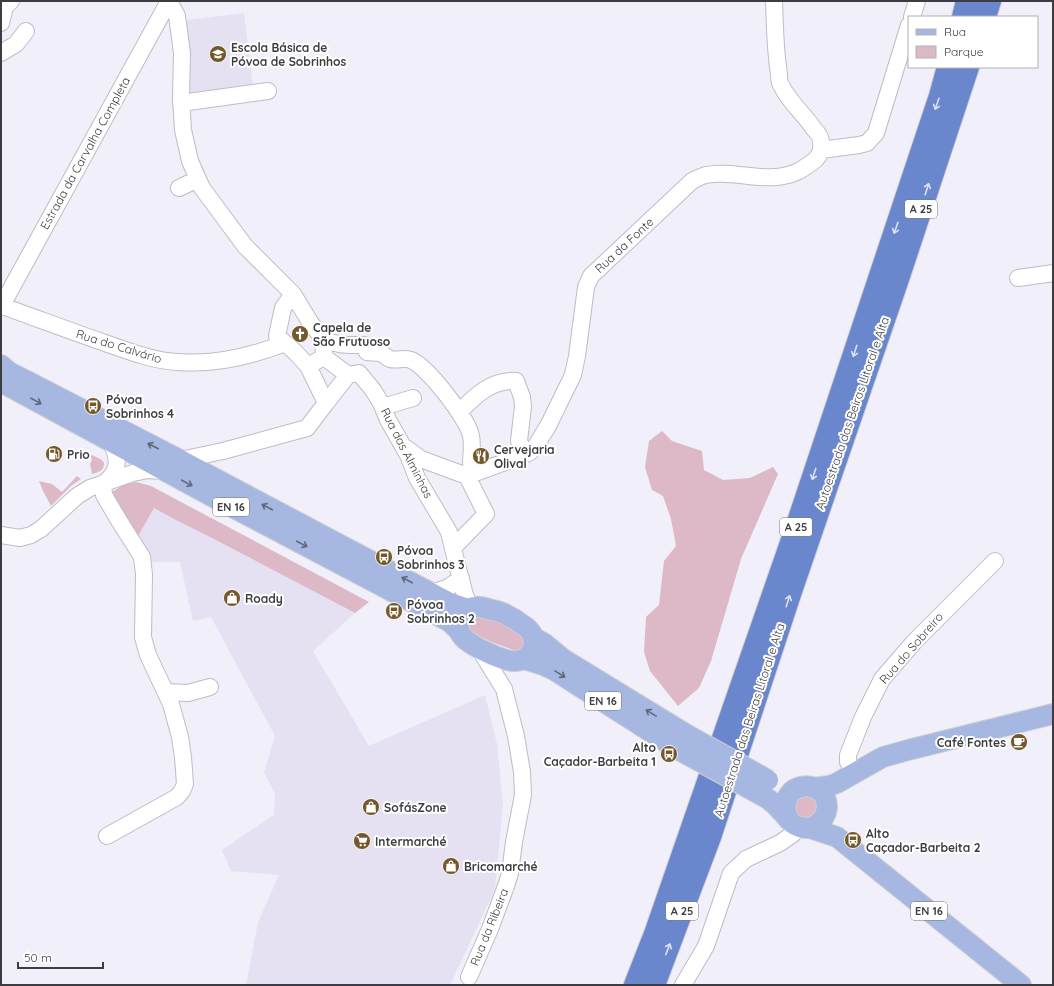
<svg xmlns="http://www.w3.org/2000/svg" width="1054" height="986" viewBox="0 0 1054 986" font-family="Quicksand,sans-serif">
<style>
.built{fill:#e5e1f2}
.green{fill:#ddb8c7}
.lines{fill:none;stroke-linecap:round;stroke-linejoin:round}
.minor-casing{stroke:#bebcc5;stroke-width:18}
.major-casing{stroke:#d0d0d1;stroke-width:22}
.highway-casing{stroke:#d0d0d1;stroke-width:24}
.minor{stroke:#fff;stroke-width:16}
.major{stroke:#a6b7e1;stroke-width:20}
.highway{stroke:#6a87cd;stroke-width:22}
.major-bridge-casing{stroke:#d0d0d1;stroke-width:22;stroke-linecap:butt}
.major-bridge{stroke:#a6b7e1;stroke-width:20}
.oneway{stroke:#dae1f2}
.oneway2{stroke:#626778}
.labels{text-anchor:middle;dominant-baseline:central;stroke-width:4;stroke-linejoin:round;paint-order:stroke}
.shield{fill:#fff;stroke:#777679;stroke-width:1}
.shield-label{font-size:11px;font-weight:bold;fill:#3d3c40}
.poi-label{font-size:12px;font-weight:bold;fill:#3d3c40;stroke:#fff;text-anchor:start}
.street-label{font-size:12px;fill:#3d3c40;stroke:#fff}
</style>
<rect width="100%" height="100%" fill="#f1eff9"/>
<!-- built -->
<path class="built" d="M244,13L253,86L188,96L187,20Z
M154,508L174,519L210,537L355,613L313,651L369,746L485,695L497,744L503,804L495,889L450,985H246L258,922L279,875L231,871L222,850L274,815L275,794L264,772L275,736L211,617L193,621L180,562H152L137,538Z"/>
<!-- green -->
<path class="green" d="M662,431L672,441L702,451L704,470L723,480L750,478L773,467L778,474L741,559L711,661L699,688L678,706L650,671L644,652L646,617L659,605L664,561L676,546L671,519L663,496L652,490L645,467L649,441Z
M90,454L102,460L104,463C104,471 99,472 92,474L90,464L92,460Z
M77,476L81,479L71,486L51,506L43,491L39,481L52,484L62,492Z
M136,482L151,486L369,602L355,613L210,537L174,519L154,508L137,538L117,505L112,492L123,485Z
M479,616C495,621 514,626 525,640L523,649L516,651L491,642L471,632L469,630L468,621L470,618Z
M803,793L819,801L815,818L797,819L793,801Z"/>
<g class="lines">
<!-- minor casing -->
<g class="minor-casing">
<path id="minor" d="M169,1L177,16L182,53L181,97L183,130L190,161L202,188L245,246L293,294L310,322L323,339L324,357
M912,17L917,1
M1,23L5,7L11,1
M1,53L16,44L26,31
M181,103L268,91
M821,150L859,145L867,143L876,133L909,25
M179,188L198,179
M1018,278L1047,274L1053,273
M293,294L283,308L277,336L295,352L308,366L324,357L348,375
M2,306C36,318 70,331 105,343C128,351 153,361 178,362C214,365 252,356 285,343
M1,307L169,1
M323,339C338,346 348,345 364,345L367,352
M367,352C371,353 378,352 382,354C385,355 387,358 390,359C397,361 404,357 411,360C427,366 468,419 471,436C473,445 471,455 471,464L477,472
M308,366L326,403L348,375
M348,375L359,373L373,390L381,403L388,420L408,455L417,478L449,532L457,565L465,595L471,608
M383,407L413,398
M459,412C475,396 492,379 516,381L522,397L523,406L519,441L524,455
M406,448L421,459L467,476
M180,460L223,451L307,428L326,403
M467,476L524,455L530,452L535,447L548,426L573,375L577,356L586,287L591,276L692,181C696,179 701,176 706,175C738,169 767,186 799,171C805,167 811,164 816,159C820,155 822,148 821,142C821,137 817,132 814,129C804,114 789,102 781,85C779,82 779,77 779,74C775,50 775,25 774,1
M103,484L104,495L118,519L142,557L144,574L143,637L148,655L171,704L180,737L183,757L185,784L182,791L177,797L107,836
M104,484C107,480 112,476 114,472C120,462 115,450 110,441
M1,535L20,538L31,535L41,529L77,496L90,488L133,473L148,470L164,471
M453,548L486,514L467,476
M432,593L449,587L461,578
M166,692L188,693L210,687
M855,773L848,762V755L863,717L882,679L914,642L995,561
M469,977L490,929L506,886L510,873L514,842L523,795L522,772L516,736L504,689L478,647
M683,985L706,946L731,873L746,859L780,843L793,834L797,826"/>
</g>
<!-- major casing -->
<g class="major-casing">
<path id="major" d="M1,365L9,372L29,382L180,460L450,603L468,609
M1,382L217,499L450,622C452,625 456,627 458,630C461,634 462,637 466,640C476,648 504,662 516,661C531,660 539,643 530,631C527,627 521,624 516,620C512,618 509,616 505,614C502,612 497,611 493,610C488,609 482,606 475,607C462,608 457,619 459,631
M533,637L545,644L563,659L684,733
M524,659L543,665L554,670L679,750
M814,788L829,786L837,783L883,757L908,750L1053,714
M763,796C771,800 777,806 782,812C785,815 787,818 790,821C797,829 810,830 818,824C823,820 826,814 827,808C828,776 776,780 787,816
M810,828L837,837L1021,985"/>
</g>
<!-- highway casing -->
<g class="highway-casing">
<path id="highway" d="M963,17L967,1
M985,17L990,1
M635,985L655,934L793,537L940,96L948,67
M654,985L710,837L790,594L898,279L968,67"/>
</g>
<!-- minor -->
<use href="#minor" class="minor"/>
<!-- major -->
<use href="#major" class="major"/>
<!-- highway -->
<use href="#highway" class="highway"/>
<!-- major-bridge casing -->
<g class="major-bridge-casing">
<path id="major-bridge" d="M684,733L768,780
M679,750L763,796"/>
</g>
<!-- major-bridge -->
<use href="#major-bridge" class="major-bridge"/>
</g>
<!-- one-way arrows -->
<defs><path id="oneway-shaft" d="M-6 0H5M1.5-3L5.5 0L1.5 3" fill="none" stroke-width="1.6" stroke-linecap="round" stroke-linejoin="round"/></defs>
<g class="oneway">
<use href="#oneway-shaft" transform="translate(937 104) rotate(109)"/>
<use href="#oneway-shaft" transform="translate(927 189) rotate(-72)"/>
<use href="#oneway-shaft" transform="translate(896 228) rotate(109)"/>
<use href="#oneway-shaft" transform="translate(855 351) rotate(108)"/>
<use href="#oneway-shaft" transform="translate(814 474) rotate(108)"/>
<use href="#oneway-shaft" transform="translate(788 601) rotate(-72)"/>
<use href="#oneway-shaft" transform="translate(668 949) rotate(-69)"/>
</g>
<g class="oneway2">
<use href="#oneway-shaft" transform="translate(36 401) rotate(29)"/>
<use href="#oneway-shaft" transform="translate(153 446) rotate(-153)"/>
<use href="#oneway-shaft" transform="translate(187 483) rotate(28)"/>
<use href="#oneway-shaft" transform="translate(267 507) rotate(-152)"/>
<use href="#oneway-shaft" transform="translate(302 544) rotate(28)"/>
<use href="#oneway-shaft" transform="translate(407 580) rotate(-152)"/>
<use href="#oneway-shaft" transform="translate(560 674) rotate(32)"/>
<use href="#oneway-shaft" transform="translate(651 713) rotate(-149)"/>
</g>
<!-- icons -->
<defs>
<g id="school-disc" transform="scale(0.9)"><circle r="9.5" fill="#73582a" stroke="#fff"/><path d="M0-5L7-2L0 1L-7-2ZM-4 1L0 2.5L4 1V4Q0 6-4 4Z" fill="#fff"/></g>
<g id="church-disc" transform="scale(0.9)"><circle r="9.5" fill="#73582a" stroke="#fff"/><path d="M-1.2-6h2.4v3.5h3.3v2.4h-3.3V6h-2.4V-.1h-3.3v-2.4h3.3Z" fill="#fff"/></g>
<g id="bus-disc" transform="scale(0.9)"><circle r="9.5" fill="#73582a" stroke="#fff"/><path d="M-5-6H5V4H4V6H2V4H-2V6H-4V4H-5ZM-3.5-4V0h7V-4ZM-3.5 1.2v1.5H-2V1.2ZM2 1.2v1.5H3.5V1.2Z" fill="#fff"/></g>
<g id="fuel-disc" transform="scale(0.9)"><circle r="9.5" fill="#73582a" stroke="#fff"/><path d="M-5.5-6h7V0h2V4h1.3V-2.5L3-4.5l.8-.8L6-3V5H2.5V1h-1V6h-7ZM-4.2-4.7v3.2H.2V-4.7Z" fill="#fff"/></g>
<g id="restaurant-disc" transform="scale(0.9)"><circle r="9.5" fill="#73582a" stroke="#fff"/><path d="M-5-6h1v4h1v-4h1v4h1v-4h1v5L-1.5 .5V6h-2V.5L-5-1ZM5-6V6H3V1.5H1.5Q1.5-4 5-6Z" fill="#fff"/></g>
<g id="shop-disc" transform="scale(0.9)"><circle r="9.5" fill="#73582a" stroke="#fff"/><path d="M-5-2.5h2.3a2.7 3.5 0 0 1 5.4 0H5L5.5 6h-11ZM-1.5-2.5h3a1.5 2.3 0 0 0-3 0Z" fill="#fff"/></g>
<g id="cafe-disc" transform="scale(0.9)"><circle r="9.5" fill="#73582a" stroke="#fff"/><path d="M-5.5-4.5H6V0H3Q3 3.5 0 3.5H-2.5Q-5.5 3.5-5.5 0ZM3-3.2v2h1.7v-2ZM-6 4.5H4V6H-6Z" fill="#fff"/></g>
<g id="supermarket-disc" transform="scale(0.9)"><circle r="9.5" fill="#73582a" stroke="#fff"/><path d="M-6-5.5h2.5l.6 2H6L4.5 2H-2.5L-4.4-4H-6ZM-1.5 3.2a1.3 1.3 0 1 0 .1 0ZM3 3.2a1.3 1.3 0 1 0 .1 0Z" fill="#fff"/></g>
</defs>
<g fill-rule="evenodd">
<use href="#school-disc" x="218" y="54"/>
<use href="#church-disc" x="300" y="334"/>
<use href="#bus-disc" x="93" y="406"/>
<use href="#fuel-disc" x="54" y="454"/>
<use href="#restaurant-disc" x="481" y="456"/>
<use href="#bus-disc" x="384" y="557"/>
<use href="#shop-disc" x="232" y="598"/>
<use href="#bus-disc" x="394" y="611"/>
<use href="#cafe-disc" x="1019" y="742"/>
<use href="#bus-disc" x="669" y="754"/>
<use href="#shop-disc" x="371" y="807"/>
<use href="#bus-disc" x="853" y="840"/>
<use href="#supermarket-disc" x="362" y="841"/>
<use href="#shop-disc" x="451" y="866"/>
</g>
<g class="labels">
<!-- shield labels -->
<g class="shield">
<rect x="905" y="200" width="32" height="18" rx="3"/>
<rect x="213" y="498" width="36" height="18" rx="3"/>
<rect x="780" y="518" width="32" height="18" rx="3"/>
<rect x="585" y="692" width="36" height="18" rx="3"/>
<rect x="666" y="902" width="32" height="18" rx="3"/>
<rect x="911" y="902" width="36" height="18" rx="3"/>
</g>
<g class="shield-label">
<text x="921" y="209">A 25</text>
<text x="231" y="507">EN 16</text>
<text x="796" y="527">A 25</text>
<text x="603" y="701">EN 16</text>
<text x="682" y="911">A 25</text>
<text x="929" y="911">EN 16</text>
</g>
<!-- poi labels -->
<g class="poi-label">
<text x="231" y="47">Escola Básica de<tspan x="231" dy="14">Póvoa de Sobrinhos</tspan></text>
<text x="313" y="327">Capela de<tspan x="313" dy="14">São Frutuoso</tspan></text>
<text x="106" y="399">Póvoa<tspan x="106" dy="14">Sobrinhos 4</tspan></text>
<text x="494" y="449">Cervejaria<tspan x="494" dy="14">Olival</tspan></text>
<text x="67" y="454">Prio</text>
<text x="397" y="550">Póvoa<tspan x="397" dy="14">Sobrinhos 3</tspan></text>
<text x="245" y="598">Roady</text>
<text x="407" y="604">Póvoa<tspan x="407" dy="14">Sobrinhos 2</tspan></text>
<text x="1006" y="742" text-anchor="end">Café Fontes</text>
<text x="656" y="747" text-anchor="end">Alto<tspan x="656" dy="14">Caçador-Barbeita 1</tspan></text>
<text x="384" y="807">SofásZone</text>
<text x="866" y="833">Alto<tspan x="866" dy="14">Caçador-Barbeita 2</tspan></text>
<text x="375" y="841">Intermarché</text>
<text x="464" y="866">Bricomarché</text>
</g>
<!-- street labels -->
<g class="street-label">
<text transform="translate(85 153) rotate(-61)">Estrada da Carvalha Completa</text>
<text transform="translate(624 245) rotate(-43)">Rua da Fonte</text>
<text transform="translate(119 346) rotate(17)">Rua do Calvário</text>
<text transform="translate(852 413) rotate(-71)">Autoestrada das Beiras Litoral e Alta</text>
<text transform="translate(407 453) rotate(63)">Rua das Alminhas</text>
<text transform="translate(911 648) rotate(-49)">Rua do Sobreiro</text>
<text transform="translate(749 720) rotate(-72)">Autoestrada das Beiras Litoral e Alta</text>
<text transform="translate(489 927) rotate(-68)">Rua da Ribeira</text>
</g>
</g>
<!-- border -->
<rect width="1054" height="986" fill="none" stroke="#3d3c40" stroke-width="4"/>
<!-- legend -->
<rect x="908" y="16" width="130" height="52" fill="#ffffff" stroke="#b1b1b3"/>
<rect x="916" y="29" width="20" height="6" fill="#a6b7e1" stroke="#b1b1b3"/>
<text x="944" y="36" font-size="12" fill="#3d3c40">Rua</text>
<rect x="916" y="46" width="20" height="12" fill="#ddb8c7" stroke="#b1b1b3"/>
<text x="944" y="56" font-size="12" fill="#3d3c40">Parque</text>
<!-- scale -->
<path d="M18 962v6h85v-6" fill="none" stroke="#3d3c40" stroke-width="2"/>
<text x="24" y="962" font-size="12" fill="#3d3c40" stroke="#ffffff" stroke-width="3" paint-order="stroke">50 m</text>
</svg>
